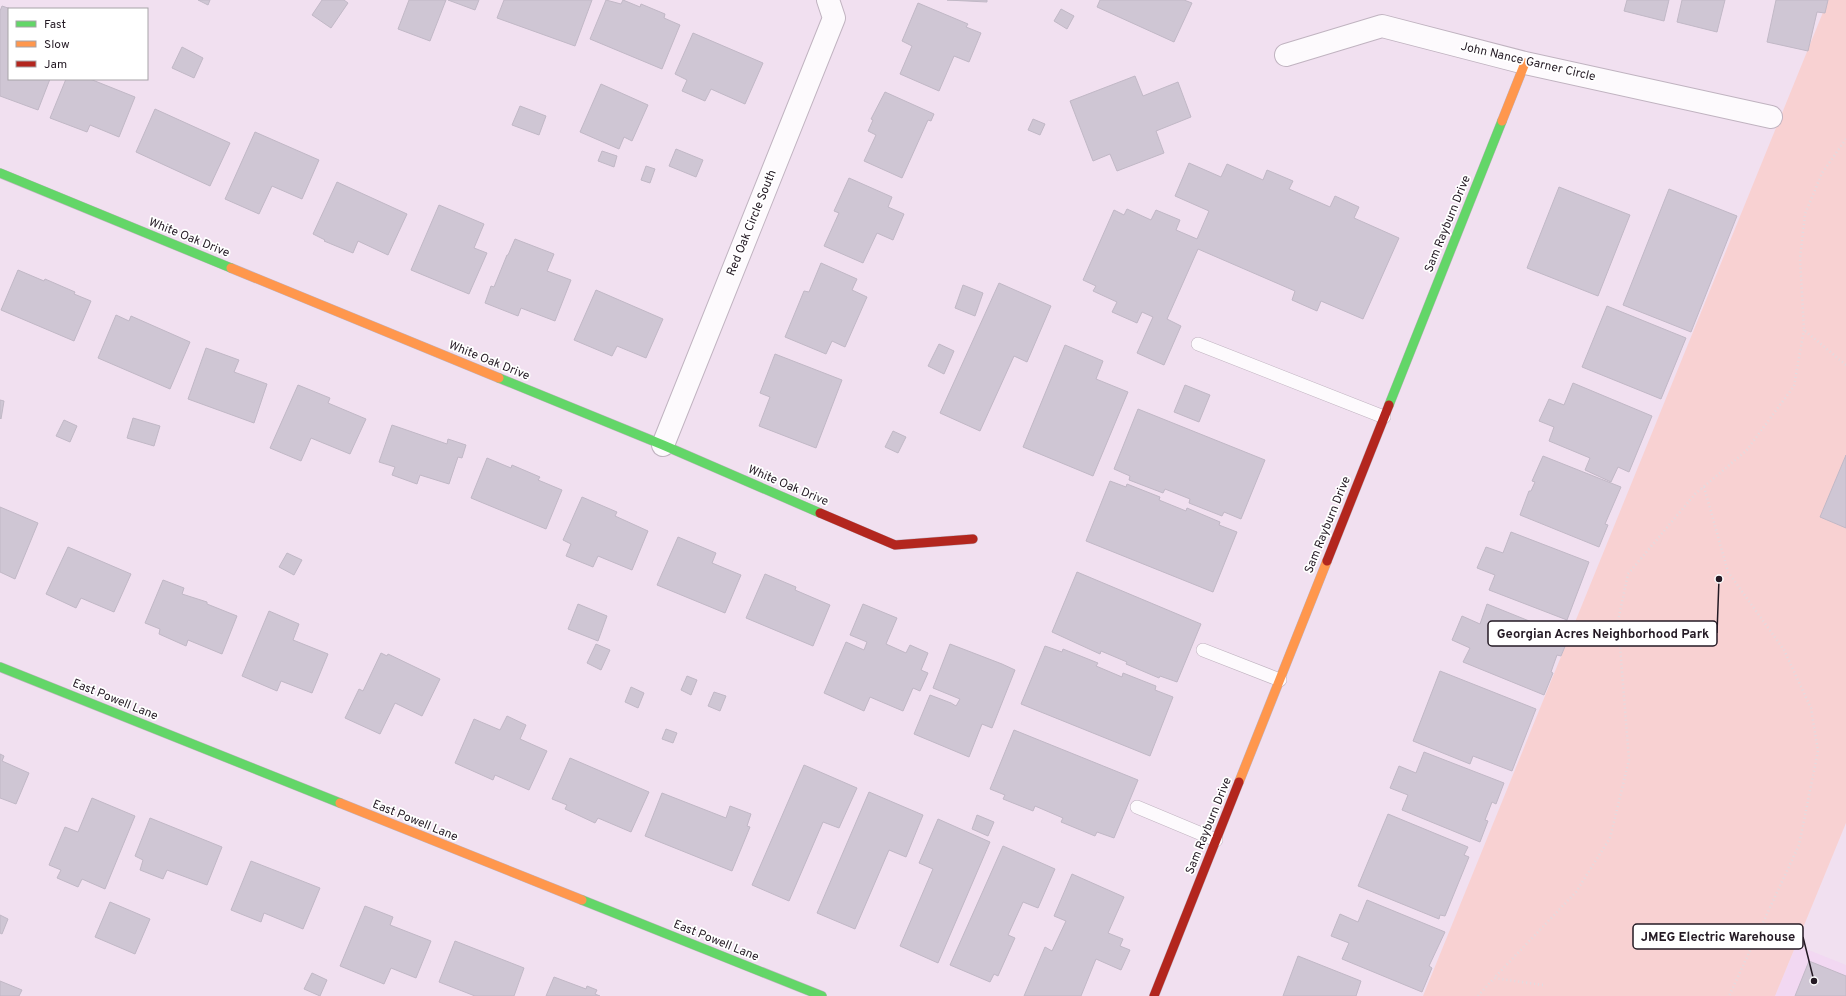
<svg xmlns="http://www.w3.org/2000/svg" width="1846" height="996" viewBox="0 0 1846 996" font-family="Overpass,sans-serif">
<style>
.built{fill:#f2d8f2}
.green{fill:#f8d1d2}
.building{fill:#cfc6d4;stroke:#c1b8c6}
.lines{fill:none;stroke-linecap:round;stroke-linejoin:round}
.lane-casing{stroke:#c0b3c0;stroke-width:14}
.street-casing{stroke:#c0b3c0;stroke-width:24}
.fast-casing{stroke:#c0b3c0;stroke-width:10}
.slow-casing{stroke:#c0b3c0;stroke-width:10}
.jam-casing{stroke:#c0b3c0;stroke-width:10}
.path{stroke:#e1dce1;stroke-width:2.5;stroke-dasharray:1 3;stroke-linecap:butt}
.lane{stroke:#fdfafd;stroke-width:13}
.street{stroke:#fdfafd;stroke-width:22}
.fast{stroke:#63d668;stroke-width:9}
.slow{stroke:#ff974d;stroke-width:9}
.jam{stroke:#b3261e;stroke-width:9}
.labels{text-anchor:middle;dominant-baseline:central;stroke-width:3.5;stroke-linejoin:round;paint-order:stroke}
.street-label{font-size:12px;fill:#241a24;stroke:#fff}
.leader{fill:none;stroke:#241a24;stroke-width:1.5}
.callout-dot{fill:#241a24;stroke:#fff;stroke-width:1.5}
.callout{fill:#fff;stroke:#241a24;stroke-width:1.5}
.callout-label{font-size:13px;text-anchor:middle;font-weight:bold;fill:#241a24}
</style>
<rect width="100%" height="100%" fill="#f1e0f0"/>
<!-- built -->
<path class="built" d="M1796,945L1846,965V996H1775Z"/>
<!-- green -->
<path class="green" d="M1828,0H1846V823L1775,996H1423Z"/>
<!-- building -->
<path class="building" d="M198,0H210L208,5Z
M322,0H344L348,3L331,28L312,15Z
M409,0H446L430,41L398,29Z
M448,0H479L475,10Z
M504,0H592L575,46L497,18Z
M606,0L621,4L623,0L640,7L641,4L665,14L664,18L680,25L662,69L590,39Z
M947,0H987V2Z
M1100,0H1184L1192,3L1174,42L1097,7Z
M1627,0H1669L1664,21L1624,11Z
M1682,0H1725L1717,32L1677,22Z
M1776,0H1828L1825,13L1817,12L1808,51L1767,42Z
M918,3L968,24L966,27L981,33L969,62L954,56L939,91L900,74L912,46L902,41Z
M2,6L11,9H9V79H50L38,110L0,96V11Z
M1061,9L1074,16L1067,29L1054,21Z
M693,33L763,63L745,104L711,89L705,101L682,91L687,80L675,74Z
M182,47L203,58L194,78L172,68Z
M1135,76L1143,96L1178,82L1191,117L1156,131L1164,153L1117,171L1110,154L1093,161L1070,101Z
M66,79H90L135,97L119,137L90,125L87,132L50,118Z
M601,84L648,105L632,141L624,137L619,149L580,132Z
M885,92L934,114L931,121L928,120L902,178L864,161L876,135L868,131L873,120L871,119Z
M520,106L546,116L539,135L512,125Z
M155,109L230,143L210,186L136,152Z
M1033,119L1045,124L1040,135L1028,130Z
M255,132L319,160L302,199L272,186L259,214L225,199Z
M676,149L703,160L696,177L669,166Z
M602,151L617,156L614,167L598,161Z
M1189,163L1221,177L1227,164L1263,180L1267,170L1293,181L1289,189L1330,207L1335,196L1359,207L1354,218L1399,238L1363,319L1321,301L1317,311L1292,300L1295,291L1198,249L1167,319L1181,326L1164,365L1137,353L1153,317L1142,312L1137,323L1112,312L1117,302L1093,291L1096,286L1083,280L1114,210L1124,215L1127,209L1151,220L1156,210L1180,220L1176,230L1197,239L1209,211L1175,196Z
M646,166L655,169L650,183L641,180Z
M849,178L892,197L888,207L904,214L893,240L877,233L863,263L824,246L839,213L834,211Z
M337,182L407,214L388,255L358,241L353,253L324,241L325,240L313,234Z
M1559,187L1630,215L1598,296L1527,268Z
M1669,189L1737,216L1691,332L1623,305Z
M439,205L484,224L474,248L487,253L469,294L411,270Z
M515,239L554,254L547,271L571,280L555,321L521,308L518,316L485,303L491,286L494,287L507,255H508Z
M821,263L857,279L852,290L867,297L845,347L832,341L826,354L785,337L804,291L809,292Z
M18,270L44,281L45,279L75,292L74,294L91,301L74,341L1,310Z
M999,283L1051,306L1027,362L1014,356L980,431L940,413Z
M963,285L983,293L975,316L955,308Z
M596,290L663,319L646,358L617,346L612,356L574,340Z
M1607,306L1686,338L1661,399L1582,367Z
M116,315L129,321L131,316L190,342L170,389L98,358Z
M939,344L954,351L944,374L928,366Z
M1065,345L1103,361L1096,379L1128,392L1093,476L1023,447Z
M206,348L239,360L234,372L267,384L254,423L188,399Z
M775,354L842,380L816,448L759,426L770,397L760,393Z
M1573,383L1652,416L1629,472L1618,467L1611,482L1585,470L1590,458L1549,441L1554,427L1539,421L1549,399L1564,405Z
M298,385L330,398L328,403L366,419L350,454L311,438L301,461L270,448Z
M1185,385L1210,395L1199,422L1174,412Z
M0,400L4,401L1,419L0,418Z
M1138,409L1265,460L1241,519L1224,512L1222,516L1189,503L1190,499L1165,489L1163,493L1129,480L1130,476L1114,469Z
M133,418L160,426L154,446L127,438Z
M64,420L77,426L70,442L56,436Z
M392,425L447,444L448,439L466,445L462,458L458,457L449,484L420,475L417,484L392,475L395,467L379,462Z
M893,431L906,437L898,453L885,447Z
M1846,455V528L1820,517Z
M1543,456L1621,487L1605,524L1608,525L1599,547L1520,515L1529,491H1531L1535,482L1532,481Z
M487,458L511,468L512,465L540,477L538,480L562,490L546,529L471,498Z
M1110,481L1126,487L1127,484L1160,497L1159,500L1186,511L1187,508L1220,522L1219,525L1237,532L1213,592L1086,541Z
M582,497L617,512L615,516L648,531L632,570L598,556L593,567L566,556L571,544L563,540Z
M0,507L38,523L15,579L0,572Z
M1511,532L1589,562L1567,620L1489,590L1495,575L1477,568L1486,547L1503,553Z
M678,537L716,553L712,563L741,575L725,613L657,585Z
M68,547L131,574L114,612L81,598L76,608L46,594Z
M287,553L302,560L294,575L279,567Z
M1077,572L1201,624L1177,682L1160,676L1159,678L1126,664L1127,662L1101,651L1100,654L1052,632Z
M765,574L796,587L795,590L830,605L813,646L746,618Z
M163,580L184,588L182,594L207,602V604L237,616L222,654L188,640L186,646L159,634L160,629L145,623Z
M578,604L607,616L598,641L568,629Z
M863,604L897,618L886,644L906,653L910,645L928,653L921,670L928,673L920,691L913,688L903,711L870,697L864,711L824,693L846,642L864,650L867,642L850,635Z
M1487,604L1569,637L1561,656L1557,655L1551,672L1553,673L1544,695L1463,662L1470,648L1452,640L1462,616L1480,624Z
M269,611L299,624L293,640L328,654L312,693L281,681L277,691L242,676Z
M596,644L610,650L601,670L587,663Z
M950,644L1002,664L1015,670L992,728L982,724L969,757L914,734L930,695L951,703L956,706L960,699L933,688Z
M1045,646L1062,652L1063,649L1098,663L1096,666L1122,677L1123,673L1156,686L1155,690L1173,697L1150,756L1021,704Z
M381,653L387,656L388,654L440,679L422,716L395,703L380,734L345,718L359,689L363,691Z
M1440,671L1536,709L1512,771L1473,756L1470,764L1413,741Z
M687,676L697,680L691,695L681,690Z
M631,687L644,693L638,708L625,702Z
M714,692L726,696L720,711L708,706Z
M507,716L526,725L520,739L547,751L529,790L495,775L493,780L455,763L474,719L500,730Z
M666,729L677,733L673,743L662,739Z
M1014,730L1138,780L1114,838L1097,832L1095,836L1061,822L1063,818L1035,806L1033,811L1003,799L1005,795L990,789Z
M1424,752L1504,783L1496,804L1492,802L1485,820L1488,821L1480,842L1402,810L1408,795L1390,788L1399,766L1416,773Z
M0,754L4,756L2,761L29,773L16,804L0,798Z
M570,758L649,792L631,832L598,818L595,823L565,809L567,805L552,799Z
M804,765L857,788L839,828L823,822L789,901L752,885Z
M869,792L923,815L906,857L889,850L855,929L817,913Z
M662,793L726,818L730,806L751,814L747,826L750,827L732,871L645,836Z
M92,798L135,816L105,889L82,879L78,887L57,878L61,870L49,865L65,827L78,832Z
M1388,814L1468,847L1464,855L1469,857L1445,916L1440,915L1439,919L1358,886Z
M977,815L994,822L988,836L972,829Z
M150,818L222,847L207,885L167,870L163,879L140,870L143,860L135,856Z
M938,819L990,842L938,963L900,946L933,869L919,863Z
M1003,846L1055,869L1038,908L1023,902L1008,935L1015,938L998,976L994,974L990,982L950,965Z
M251,861L320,888L303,929L264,913L261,922L231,910Z
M1072,874L1124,897L1108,933L1123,939L1120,946L1130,950L1121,970L1096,959L1081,996H1024L1045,947L1052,951L1066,921L1054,916Z
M1367,900L1445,932L1429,966L1432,968L1422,992L1342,959L1349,943L1331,936L1340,914L1358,922Z
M110,902L150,919L135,954L95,937Z
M365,906L393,917L390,925L431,941L416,978L391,968L384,984L340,966Z
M0,915L8,919L2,934L0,933Z
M455,941L524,968L514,996H475L439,982Z
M1298,956L1361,981L1356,996H1283Z
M1809,961L1846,976V996H1795Z
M312,973L327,980L320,996L304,989Z
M554,977L586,989L587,986L597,990L595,994L600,996H546Z
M0,981L22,990L19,996H0Z"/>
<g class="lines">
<!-- lane casing -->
<g class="lane-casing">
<path id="lane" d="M1198,344L1384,417
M1203,650L1280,680
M1137,807L1216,840"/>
</g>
<!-- street casing -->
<g class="street-casing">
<path id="street" d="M1286,55L1382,26L1525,63L1771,117
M663,445L834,18L828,0"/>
</g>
<!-- fast casing -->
<g class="fast-casing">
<path id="fast" d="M0,173L231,268
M499,378L663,445L820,513
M1389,405L1502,121
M0,667L340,803
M582,900L822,996"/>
</g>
<!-- slow casing -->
<g class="slow-casing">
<path id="slow" d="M1502,121L1525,63
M231,268L499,378
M1239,782L1327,561
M340,803L582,900"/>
</g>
<!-- jam casing -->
<g class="jam-casing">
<path id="jam" d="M820,513L895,545L973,539
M1327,561L1389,405
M1154,996L1239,782"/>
</g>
<!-- path -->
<path class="path" d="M1846,139L1822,173L1805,214L1800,258L1804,330L1846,365
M1704,487L1728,572L1784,650L1811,708L1818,751L1799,845L1729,996
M1543,985L1494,978L1576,892L1610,838L1629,760L1618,621L1628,574L1695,494L1746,451L1794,386L1804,330
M1478,996L1494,978"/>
<!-- lane -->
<use href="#lane" class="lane"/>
<!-- street -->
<use href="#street" class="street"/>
<!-- fast -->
<use href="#fast" class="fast"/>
<!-- slow -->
<use href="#slow" class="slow"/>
<!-- jam -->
<use href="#jam" class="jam"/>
</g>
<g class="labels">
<!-- street labels -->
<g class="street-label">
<text transform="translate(1528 62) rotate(13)">John Nance Garner Circle</text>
<text transform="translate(752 223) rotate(-68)">Red Oak Circle South</text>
<text transform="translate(1448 224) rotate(-68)">Sam Rayburn Drive</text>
<text transform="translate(189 238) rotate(22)">White Oak Drive</text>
<text transform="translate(489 361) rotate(22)">White Oak Drive</text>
<text transform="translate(788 486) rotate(23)">White Oak Drive</text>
<text transform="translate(1328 525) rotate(-68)">Sam Rayburn Drive</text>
<text transform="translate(115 700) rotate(22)">East Powell Lane</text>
<text transform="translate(415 821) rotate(22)">East Powell Lane</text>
<text transform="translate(1209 826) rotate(-68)">Sam Rayburn Drive</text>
<text transform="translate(716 941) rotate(22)">East Powell Lane</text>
</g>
</g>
<!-- callouts -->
<path class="leader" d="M1719 579L1717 633M1814 981L1803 937"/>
<g class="callout-dot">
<circle cx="1719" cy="579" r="4"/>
<circle cx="1814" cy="981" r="4"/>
</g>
<g class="callout">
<rect x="1488" y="621" width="229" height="25" rx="4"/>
<rect x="1633" y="924" width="170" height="25" rx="4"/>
</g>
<g class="callout-label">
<text x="1603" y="638">Georgian Acres Neighborhood Park</text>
<text x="1718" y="941">JMEG Electric Warehouse</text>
</g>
<!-- legend -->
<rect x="8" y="8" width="140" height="72" fill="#ffffff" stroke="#a7a3a7"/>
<rect x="16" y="21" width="20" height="6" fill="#63d668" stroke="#a7a3a7"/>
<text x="44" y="28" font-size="12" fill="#241a24">Fast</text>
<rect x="16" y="41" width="20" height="6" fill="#ff974d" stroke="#a7a3a7"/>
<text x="44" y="48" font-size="12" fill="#241a24">Slow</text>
<rect x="16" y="61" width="20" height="6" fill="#b3261e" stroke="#a7a3a7"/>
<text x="44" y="68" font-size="12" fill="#241a24">Jam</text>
</svg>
